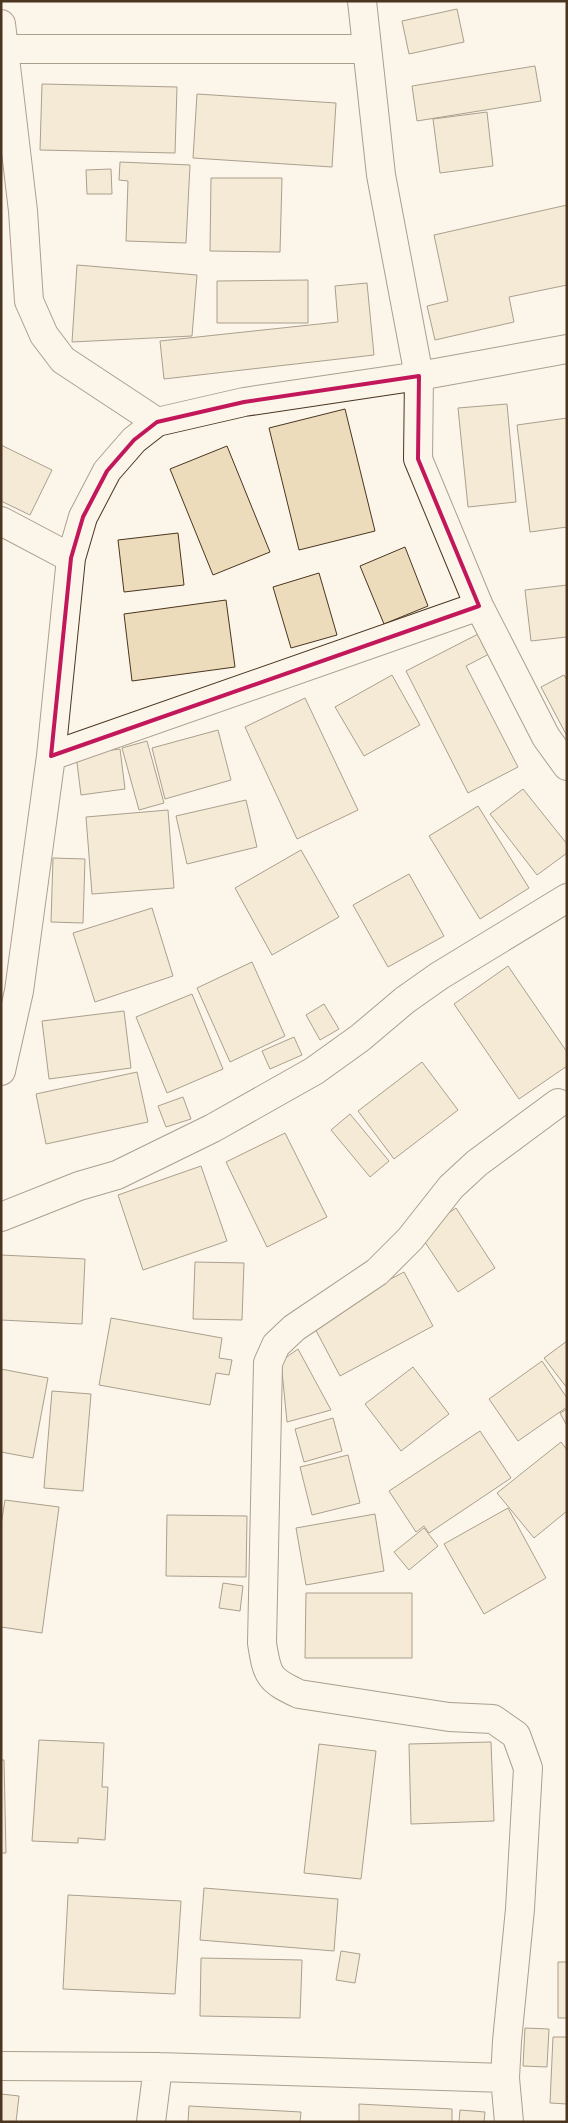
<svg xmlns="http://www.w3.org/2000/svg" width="568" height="2123" viewBox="0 0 568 2123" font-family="Commissioner,sans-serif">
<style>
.building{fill:#ecdcbc;stroke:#4a3520}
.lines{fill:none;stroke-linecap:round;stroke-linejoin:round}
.minor-casing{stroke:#4a3520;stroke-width:30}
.minor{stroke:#fbf6e9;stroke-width:28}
.marked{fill:none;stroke:#c2185b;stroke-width:4;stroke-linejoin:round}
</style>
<rect width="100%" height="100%" fill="#fbf6e9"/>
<!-- building -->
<path class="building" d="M457,9L464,42L409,54L402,21Z
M535,66L541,101L417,121L412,86Z
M42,84L177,87L175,153L40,150Z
M197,94L336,103L332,167L193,158Z
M487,112L493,166L440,173L433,119Z
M120,162L190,165L186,243L126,241L128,181L119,180Z
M111,169L112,194H87L86,170Z
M211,178H282L280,252L210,251Z
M567,205V285L509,297L514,322L435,340L427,306L448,301L434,235Z
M77,265L197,275L192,336L72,342Z
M308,280V323H217V281Z
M367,283L374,355L164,379L160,341L338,322L335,286Z
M507,404L516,502L468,507L458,408Z
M345,409L375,531L299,550L269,428Z
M567,418V527L530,532L517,425Z
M1,445L52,470L30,515L1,501Z
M227,446L270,552L213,575L170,469Z
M178,533L184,585L124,592L118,540Z
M405,547L428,606L384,624L360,566Z
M319,573L337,635L291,648L273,587Z
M567,585V637L531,641L525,590Z
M226,600L235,667L132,681L124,614Z
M482,632L491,653L466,666L518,767L468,793L406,671Z
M392,675L420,725L364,756L335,707Z
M564,675L567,680V736L541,687Z
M305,698L358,810L297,839L245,727Z
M218,730L231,780L165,799L152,748Z
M147,741L164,803L139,810L122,748Z
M120,749L125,789L81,795L76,755Z
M523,789L567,844V853L537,875L490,814Z
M246,800L257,847L187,864L176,816Z
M478,806L529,888L480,919L429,836Z
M168,810L174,888L92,894L86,817Z
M301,850L339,917L272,955L235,888Z
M53,858L85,859L83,923L51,922Z
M409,874L444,936L388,967L353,905Z
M152,908L173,976L95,1002L73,933Z
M252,962L285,1036L230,1062L197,988Z
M508,966L567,1052V1066L519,1099L454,1004Z
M192,994L223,1069L167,1093L136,1017Z
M324,1004L339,1029L320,1040L306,1015Z
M124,1011L131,1068L49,1079L42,1021Z
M294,1037L302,1055L270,1069L262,1051Z
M422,1062L458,1110L394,1159L358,1111Z
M137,1072L148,1122L46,1144L36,1094Z
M183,1097L191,1119L166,1127L158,1106Z
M350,1114L389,1161L370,1177L331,1130Z
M285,1133L327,1217L267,1247L226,1162Z
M201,1166L227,1241L143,1270L118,1195Z
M456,1208L495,1268L458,1292L419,1233Z
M1,1255L85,1259L82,1324L1,1320Z
M195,1262L244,1263L242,1320L193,1319Z
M404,1272L433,1326L340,1376L311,1321Z
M111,1318L222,1338L219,1358L232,1360L229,1375L216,1373L210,1405L99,1385Z
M567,1341V1388L544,1358Z
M298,1349L331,1410L287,1422L281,1361Z
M542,1361L567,1398V1407L518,1441L489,1399Z
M413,1367L449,1414L401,1451L365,1404Z
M1,1369L48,1378L33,1458L1,1452Z
M52,1391L91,1394L83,1491L44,1488Z
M567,1409V1426L560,1413Z
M333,1418L342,1451L304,1462L295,1429Z
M480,1431L511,1478L429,1533L424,1526L416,1532L389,1491Z
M561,1442L567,1450V1511L534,1538L497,1493Z
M348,1455L360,1503L312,1515L300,1467Z
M5,1500L59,1507L42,1633L1,1627V1525Z
M508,1508L546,1578L484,1614L444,1544Z
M375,1514L384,1571L306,1585L296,1528Z
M167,1515L247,1516L246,1577L166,1576Z
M424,1528L438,1546L409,1570L394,1552Z
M223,1583L243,1586L240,1611L219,1608Z
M306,1593H412V1658H305Z
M39,1740L104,1743L102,1787H108L105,1840L78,1838V1843L32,1841Z
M491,1742L494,1821L411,1824L409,1744Z
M319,1744L376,1751L361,1879L304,1873Z
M1,1760H4L6,1853H1Z
M204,1888L338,1899L334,1951L200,1940Z
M68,1895L181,1901L175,1994L63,1989Z
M341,1951L360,1954L355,1983L336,1980Z
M201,1958L302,1960L300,2018L200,2016Z
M558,1962H567V2018H558Z
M525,2028L549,2029L547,2067L523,2066Z
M553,2037H567V2104L550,2103Z
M1,2094L19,2096L16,2122H1Z
M359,2104L452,2109V2122H359Z
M189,2106L301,2112L300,2122H188Z
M460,2110L485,2112L484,2122H459Z"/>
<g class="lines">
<!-- minor casing -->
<g class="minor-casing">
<path id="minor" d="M362,1L381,175L419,376L418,459L479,606L546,737L567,766
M1,24L23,211L29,301L44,335L63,360L157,422
M5,49H366
M1,521L71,558
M51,756L479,606
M1,1071L19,991L51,756L71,558L83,517L107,471L134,440L157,422L244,402L419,376L567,349
M1,1217L79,1186L117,1175L213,1128L314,1071L360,1038L405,1000L439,976L567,898
M1,2066L158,2067L505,2078
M151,2122L158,2067
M509,2122L505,2078L507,2041L520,1909L528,1768L516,1735L493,1719L449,1717L299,1694C269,1680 267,1676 262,1643L268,1363L276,1345L294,1328L377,1272L410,1239L451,1187L477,1163L558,1103"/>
</g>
<!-- minor -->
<use href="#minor" class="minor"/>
</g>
<!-- marked area -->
<path d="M0 0H568V2123H0ZM419,376L418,459L479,606L51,756L71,558L83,517L107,471L134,440L157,422L244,402Z" fill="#fbf6e9" fill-opacity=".55" fill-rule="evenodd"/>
<path class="marked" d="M419,376L418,459L479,606L51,756L71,558L83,517L107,471L134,440L157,422L244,402Z"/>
<!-- border -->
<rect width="568" height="2123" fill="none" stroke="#4a3520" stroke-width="5"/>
</svg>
